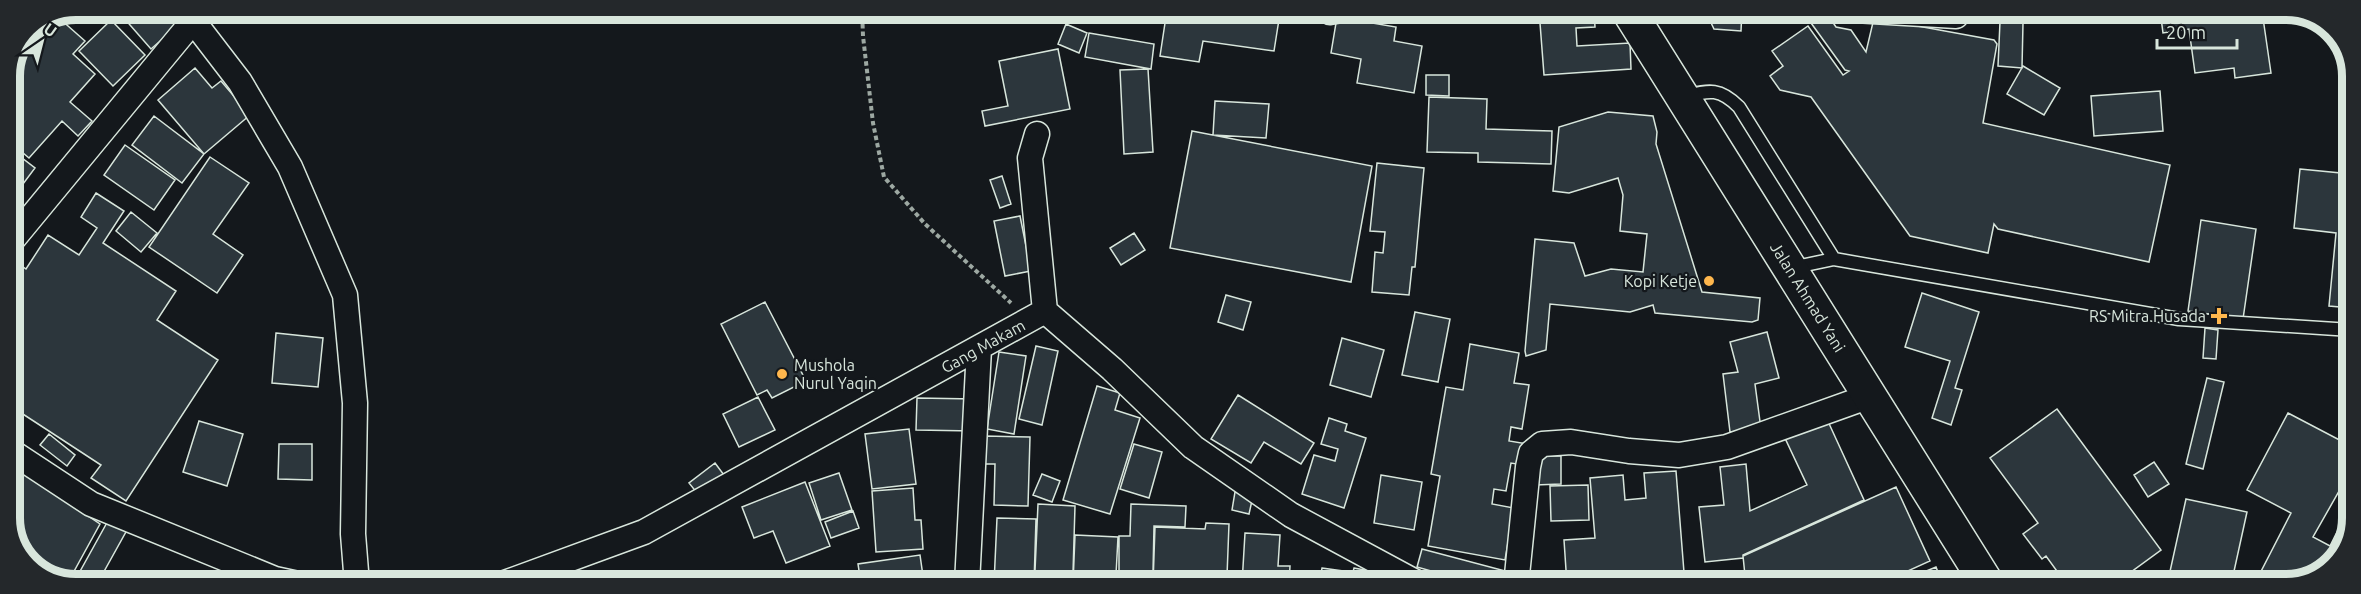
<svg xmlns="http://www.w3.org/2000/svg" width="2361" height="594" viewBox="0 0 2361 594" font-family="Ubuntu,sans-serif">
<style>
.building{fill:#2c363c;stroke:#d8e6dc;stroke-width:1.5}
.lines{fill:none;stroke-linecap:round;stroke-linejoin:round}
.service-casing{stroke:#d8e6dc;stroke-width:15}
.minor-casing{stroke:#d8e6dc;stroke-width:27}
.trunk-casing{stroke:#d8e6dc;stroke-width:36}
.path{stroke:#9da8a2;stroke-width:4;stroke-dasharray:4.5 3;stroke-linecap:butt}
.service{stroke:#14181c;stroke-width:12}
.minor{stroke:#14181c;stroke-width:24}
.trunk{stroke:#14181c;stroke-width:33}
.poi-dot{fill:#ffb74d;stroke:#14181c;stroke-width:2}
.labels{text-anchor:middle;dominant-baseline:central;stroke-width:4.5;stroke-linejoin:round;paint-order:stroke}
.poi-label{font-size:16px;fill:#d8e6dc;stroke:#14181c;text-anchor:end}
.street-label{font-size:16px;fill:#d8e6dc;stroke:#14181c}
.rim{fill:none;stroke:#d8e6dc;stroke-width:8}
</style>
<rect width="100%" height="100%" fill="#14181c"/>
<!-- building -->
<path class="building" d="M89,9H115L116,10L102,22Z
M116,9H173L183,21L151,49Z
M1167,10H1254L1280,13L1274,51L1203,41L1199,62L1160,56Z
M1539,10H1594L1595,27L1576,28L1577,46L1630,43L1631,69L1544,75Z
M1705,10H1742L1741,31L1714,29Z
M1982,10H2028L2027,15L1982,14Z
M2160,10H2222L2224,23L2263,18L2271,73L2235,78L2234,68L2195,73L2189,29L2163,33Z
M1806,16L1832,21L1836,27L1851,30L1866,52L1874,18L1994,40L1997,44L1983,123L2170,165L2149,262L1998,229L1994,224L1988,253L1910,236L1811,97L1780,90L1770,76L1783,66L1772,51L1808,26L1843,75L1849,71L1845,70Z
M1337,17L1396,27L1394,41L1422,46L1414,93L1357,83L1361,59L1331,53Z
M59,18L85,41L73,54L95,74L70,102L92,121L78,136L62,121L29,158L9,141V75Z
M111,20L145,55L113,86L79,51Z
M2000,22L2023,23L2022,68L1998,66Z
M1066,24L1087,33L1079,53L1058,44Z
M1089,33L1154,44L1151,69L1085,57Z
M1058,49L1070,109L985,126L982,111L1008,106L999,61Z
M2023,66L2060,88L2044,115L2007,94Z
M195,68L212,88L221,81L250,115L204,154L158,100Z
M1148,69L1153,152L1124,154L1120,70Z
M1426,75H1449V96L1426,95Z
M2160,91L2163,131L2094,136L2091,96Z
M1429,97L1487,99L1486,129L1552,131L1551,164L1478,162V153L1427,152Z
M1215,101L1269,104L1266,138L1213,135Z
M1608,112L1653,116L1657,132L1656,144L1702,292L1760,298L1758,320L1752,322L1655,313L1653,305L1630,312L1550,304L1546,350L1526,356L1525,351L1535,239L1574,243L1585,276L1611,269L1643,272L1647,234L1620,231L1623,195L1618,178L1569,193L1553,191L1559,127Z
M154,116L204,154L182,183L132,145Z
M1192,131L1372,166L1351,282L1170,248Z
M125,145L175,180L154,210L104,175Z
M9,148L35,168L11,200L9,199Z
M210,157L249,183L213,234L243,255L217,293L149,247Z
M1377,163L1424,168L1415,267H1412L1409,295L1372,292L1375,252L1383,253L1385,232L1370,231Z
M2300,169L2351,174V308L2329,306L2336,233L2294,228Z
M1002,176L1011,204L1000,208L990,180Z
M96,193L124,211L103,243L176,291L157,320L218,360L126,501L91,478L101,465L9,405V257L26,269L48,235L79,255L97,228L81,217Z
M131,212L157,233L141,252L116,231Z
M1020,216L1031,271L1005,276L994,221Z
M2201,220L2256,229L2243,319L2188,311Z
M1134,233L1145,250L1121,265L1110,248Z
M1922,293L1979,312L1955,388L1962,390L1951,425L1932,418L1950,361L1905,347Z
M1226,295L1251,302L1243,330L1218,322Z
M765,302L806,381L772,398L767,390L757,395L721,324Z
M1415,312L1450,319L1438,382L1402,375Z
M2205,328L2218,330L2216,359L2203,358Z
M1767,332L1779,378L1755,384L1761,429L1730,432L1723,374L1738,372L1730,342Z
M276,333L323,338L318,387L272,383Z
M1342,338L1384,350L1371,397L1330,385Z
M1470,344L1519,353L1514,383L1529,385L1522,429L1511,427L1509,441L1527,444L1523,465L1511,463L1506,491L1494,489L1492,504L1514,508L1505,560L1428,546L1440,476L1431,474L1446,387L1463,390Z
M1036,346L1058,351L1042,425L1019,419Z
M999,352L1026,356L1014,434L987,429Z
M2207,378L2224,382L2203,469L2186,464Z
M1097,386L1120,393L1115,410L1140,418L1110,514L1063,500Z
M1238,395L1314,443L1301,464L1264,442L1251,463L1211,439Z
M758,397L775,430L739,447L723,414Z
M917,398L975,399L974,431L916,430Z
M2057,409L2161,550L2127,575L2134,585H2067L2046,556L2042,559L2023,534L2038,523L1990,458Z
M2288,413L2351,446V470L2313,537L2330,546L2345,516L2351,519V532L2329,569L2286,585H2254L2291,513L2247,490Z
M1826,417L1864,500L1743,555V558L1705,562L1699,507L1724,505L1720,467L1746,464L1750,511L1807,485L1784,436Z
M1329,418L1347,424L1345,431L1366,438L1344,508L1302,494L1314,455L1335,461L1338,449L1321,444Z
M199,421L243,434L227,486L183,472Z
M909,429L916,484L872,489L865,434Z
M49,434L75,455L67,466L40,445Z
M984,436L1030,437L1028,506L994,505L995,464H983Z
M279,444H312V480L278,479Z
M1134,444L1162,452L1149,498L1120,489Z
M1535,456H1561V484L1535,485Z
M2154,462L2169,484L2148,497L2134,475Z
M715,463L727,479L701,498L689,483Z
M15,467L100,524L67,584H62L26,563L10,527L9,475Z
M1676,471L1685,585H1567L1564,540L1595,538L1590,478L1623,475L1625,500L1646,498L1644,473Z
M839,473L852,510L821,520L809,483Z
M1042,474L1060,481L1052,502L1033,495Z
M1381,475L1422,482L1414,530L1374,523Z
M805,482L830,546L786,563L773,531L754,538L742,507Z
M1588,485L1589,520L1551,521L1550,486Z
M1896,487L1930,561L1877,585H1746L1743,556Z
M913,488L915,520H921L923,549L876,552L872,491Z
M1235,492L1253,496L1249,514L1232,510Z
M2186,499L2247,512L2231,585H2167Z
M1038,504L1075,506L1073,573L1035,571Z
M1131,504L1186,506L1185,527L1154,526L1153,572H1119V536H1130Z
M853,511L859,528L831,538L825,522Z
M997,518L1036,519L1034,584H994Z
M109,519L127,530L97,584H73Z
M1206,523L1229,524L1227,576H1238V584H1153L1155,527L1205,529Z
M1245,533L1280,535L1278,566H1290L1289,584H1242Z
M1075,535L1118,537L1116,575L1130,576V584H1040V582L1073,584Z
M1422,549L1509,572L1505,585H1480L1417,567Z
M920,555L923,576L861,584L858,564Z
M1936,567L1943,585H1929L1924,572Z
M1322,568L1350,572L1348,584H1319Z
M1354,568L1381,573L1378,584H1350Z
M846,575L848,584H809Z
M1565,576V585H1545L1544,577Z"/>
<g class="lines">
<!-- service casing -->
<g class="service-casing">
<path id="service" d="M1686,96C1710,90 1720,88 1739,107L1834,259L1791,268
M1834,259L2179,319L2351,330"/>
</g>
<!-- minor casing -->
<g class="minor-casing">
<path id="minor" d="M184,9L240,82L290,167L345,295L355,403L353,534L357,584
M1855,10L1956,16
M1330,12L1342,10
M1037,134L1030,158L1045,311
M9,244L193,21
M9,450L91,504L275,579L298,584
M502,584L644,532L1045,311L1112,369L1193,447L1291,515L1419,584
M967,584L979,348
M1516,585L1528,467L1531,453L1542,444L1571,442L1629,451L1679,455L1727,447L1870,396"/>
</g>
<!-- trunk casing -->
<g class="trunk-casing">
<path id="trunk" d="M1628,10L1988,585"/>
</g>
<!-- path -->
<path class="path" d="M862,9L863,36L873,123L884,177L925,224L1011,303"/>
<!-- service -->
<use href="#service" class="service"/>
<!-- minor -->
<use href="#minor" class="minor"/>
<!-- trunk -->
<use href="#trunk" class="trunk"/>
</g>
<!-- markers -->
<g class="poi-dot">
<circle cx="1709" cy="281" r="6"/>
<path d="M2216 307h6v6h6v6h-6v6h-6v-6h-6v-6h6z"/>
<circle cx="782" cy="374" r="6"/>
</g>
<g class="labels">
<!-- poi labels -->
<g class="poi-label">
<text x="1697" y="281">Kopi Ketje</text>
<text x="2206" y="316">RS Mitra Husada</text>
<text x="794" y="365" text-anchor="start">Mushola<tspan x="794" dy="18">Nurul Yaqin</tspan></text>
</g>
<!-- street labels -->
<g class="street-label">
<text transform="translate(1808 297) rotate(58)">Jalan Ahmad Yani</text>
<text transform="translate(983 346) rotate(-29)">Gang Makam</text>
</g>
</g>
<!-- crop -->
<path d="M0 0H2361V594H0ZM76 20H2286A56 56 0 0 1 2342 76V518A56 56 0 0 1 2286 574H76A56 56 0 0 1 20 518V76A56 56 0 0 1 76 20Z" fill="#24282b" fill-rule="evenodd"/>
<path class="rim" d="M76 20H2286A56 56 0 0 1 2342 76V518A56 56 0 0 1 2286 574H76A56 56 0 0 1 20 518V76A56 56 0 0 1 76 20Z"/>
<!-- north arrow -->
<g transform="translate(42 42) rotate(35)" stroke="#14181c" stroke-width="4.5" paint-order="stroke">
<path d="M0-4.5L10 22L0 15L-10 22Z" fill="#d8e6dc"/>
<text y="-9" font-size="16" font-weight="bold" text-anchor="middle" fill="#d8e6dc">U</text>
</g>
<!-- scale -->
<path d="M2157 39v9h80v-9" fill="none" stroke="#d8e6dc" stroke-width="3"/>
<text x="2166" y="39" font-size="18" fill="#d8e6dc" stroke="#14181c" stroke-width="4.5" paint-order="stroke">20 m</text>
</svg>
